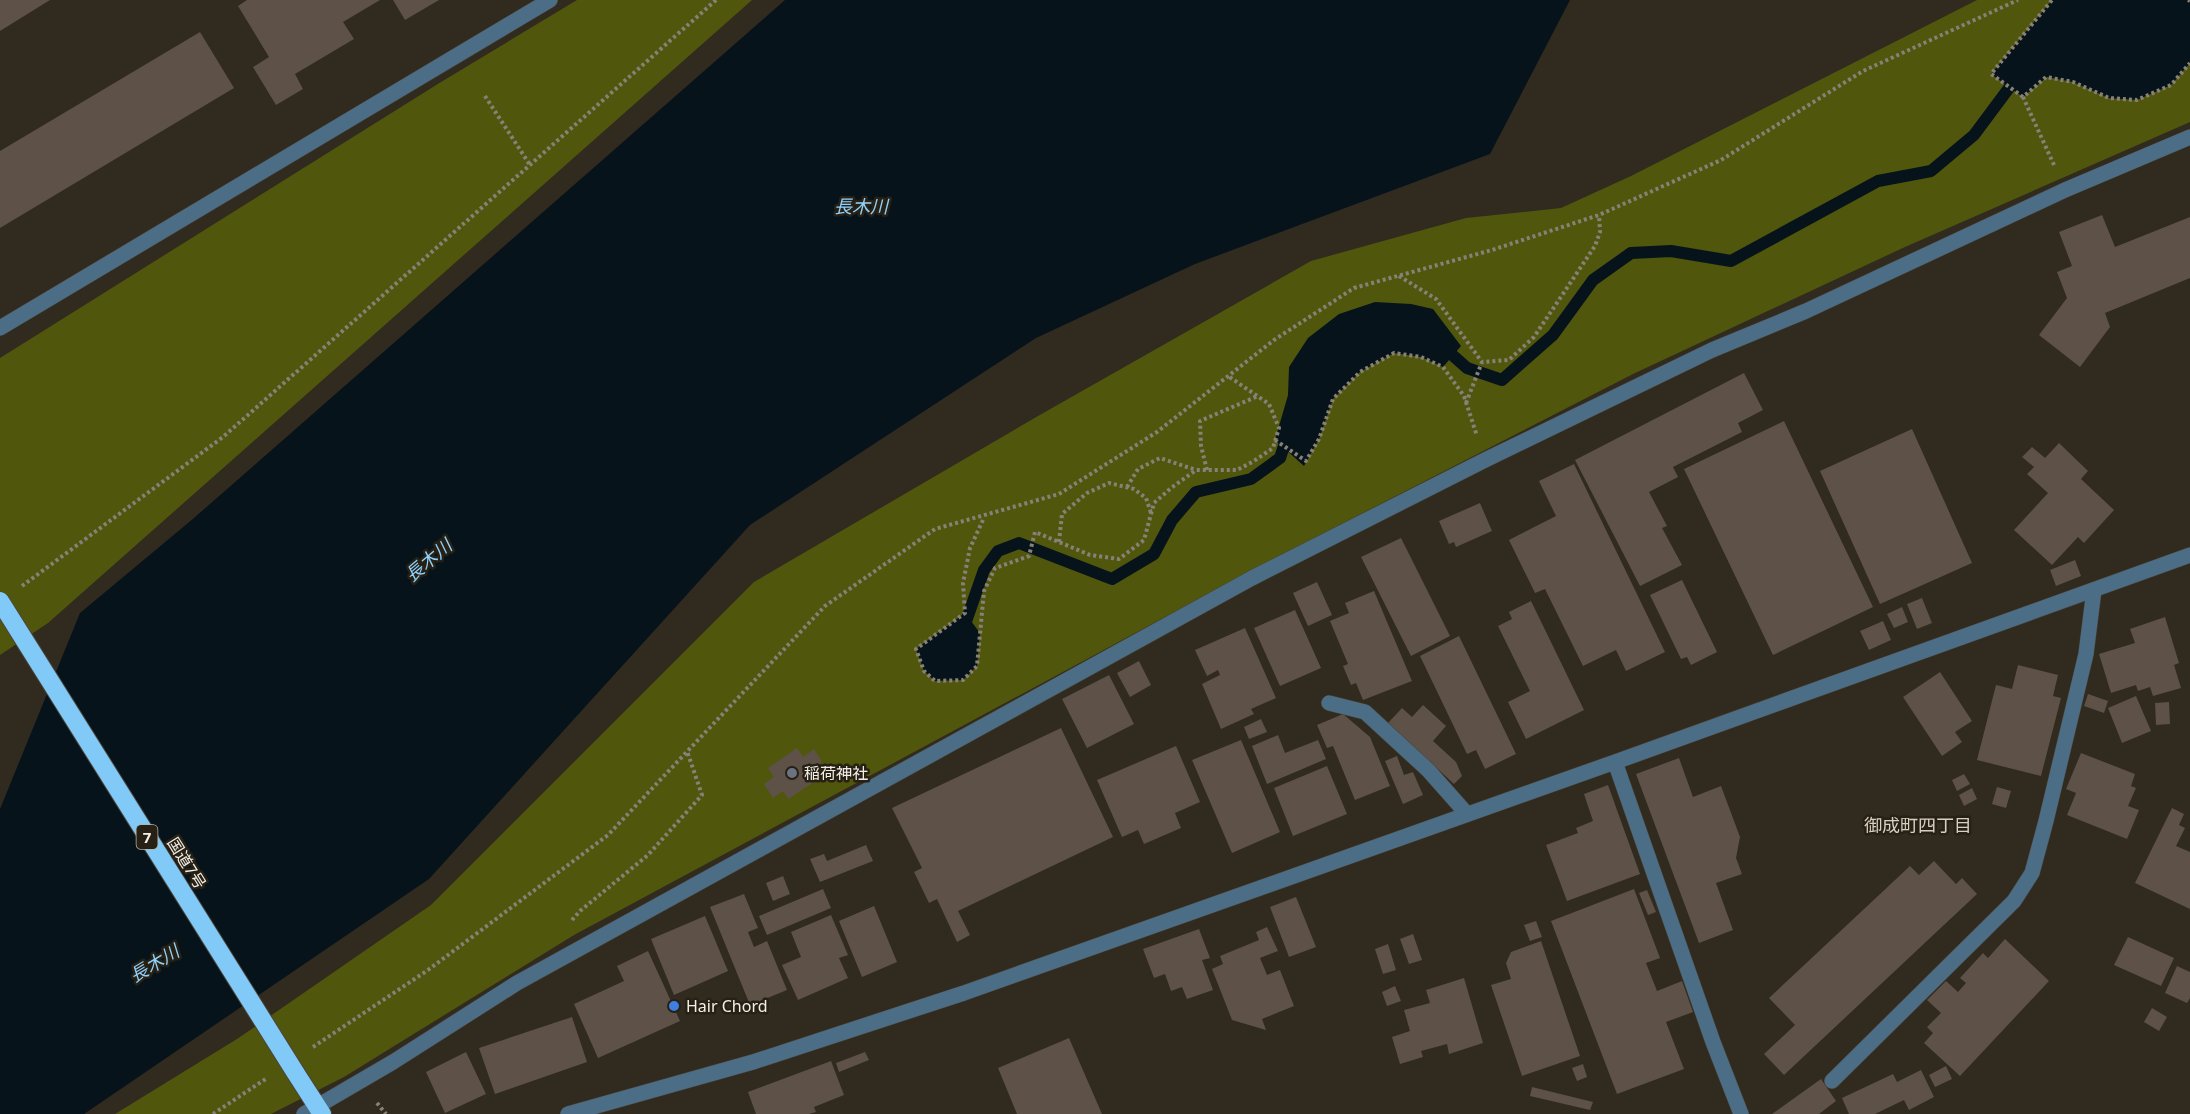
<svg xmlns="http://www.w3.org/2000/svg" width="2190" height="1114" viewBox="0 0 2190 1114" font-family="'Noto Sans','Noto Sans JP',sans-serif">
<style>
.green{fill:#50570d}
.water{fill:#07131b}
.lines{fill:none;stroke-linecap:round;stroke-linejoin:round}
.stream{stroke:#07131b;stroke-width:12}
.building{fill:#5e5148}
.minor-casing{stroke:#4c453b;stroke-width:16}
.highway-casing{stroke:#4c453b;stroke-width:20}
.path{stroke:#878178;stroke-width:4;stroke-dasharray:3 3;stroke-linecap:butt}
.minor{stroke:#4b6e86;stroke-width:15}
.highway{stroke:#81c9f7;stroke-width:18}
.highway-bridge-casing{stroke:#4c453b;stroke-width:20;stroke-linecap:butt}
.highway-bridge{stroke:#81c9f7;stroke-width:18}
.worship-dot{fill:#6b7280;stroke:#272115;stroke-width:2}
.shop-dot{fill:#3f7fe0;stroke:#272115;stroke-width:2}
.labels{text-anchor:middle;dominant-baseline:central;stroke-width:5;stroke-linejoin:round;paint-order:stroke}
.shield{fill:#272115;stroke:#b6b0a8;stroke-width:1.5}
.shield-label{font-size:15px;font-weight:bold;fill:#f3eee7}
.poi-label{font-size:16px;fill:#f3eee7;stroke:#272115;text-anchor:start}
.street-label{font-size:16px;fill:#f3eee7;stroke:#272115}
.water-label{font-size:18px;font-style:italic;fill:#8fd1fd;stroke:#272115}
.neighbourhood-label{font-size:18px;fill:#d8cfc0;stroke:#272115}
</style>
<rect width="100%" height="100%" fill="#312a1f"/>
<!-- green -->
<path class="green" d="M577,0H752L48,623L0,655V358L441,82Z
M1977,0H2190V122L1905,247L1633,374L1256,568L574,935L344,1077L271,1114H115L237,1039L431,905L754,582L1038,416L1311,261L1466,218L1561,208L1631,176Z"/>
<!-- water -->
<path class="water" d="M785,0H1570L1490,154L1195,264L1036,338L750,525L429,879L84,1114H0V809L80,613L194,518Z
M2052,0H2188L2190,1V63L2171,85L2137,100L2109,98L2073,82L2047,77L2023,97L1991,74Z
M1375,302L1411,304L1433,309L1461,346L1443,367L1421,357L1394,353L1360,372L1333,399L1319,439L1304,466L1275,440L1288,395L1289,367L1308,338L1339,314Z
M965,613L980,633L977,666L963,680L935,681L924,671L916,649Z"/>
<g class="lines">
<!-- stream -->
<path class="stream" d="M1441,345L1467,368L1502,380L1553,335L1593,280L1631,253L1671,251L1731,261L1878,181L1931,171L1974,135L2009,88
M963,630L984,570L998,551L1019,543L1112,579L1154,554L1172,520L1196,492L1251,479L1280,458L1288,434"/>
</g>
<!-- building -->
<path class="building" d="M0,0H50L0,31Z
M247,0H380L343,22L354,39L295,74L303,89L276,105L253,67L269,57L238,6Z
M393,0H439L405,20Z
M200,32L234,88L0,228V151Z
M2102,215L2115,247L2190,217V278L2105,313L2110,327L2080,367L2039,335L2067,298L2057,272L2072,266L2059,232Z
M1744,373L1763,410L1738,423L1742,432L1673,467L1678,477L1649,492L1667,526L1662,528L1682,565L1640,586L1575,460Z
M1784,421L1873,607L1773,655L1684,469Z
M1912,429L1972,563L1880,604L1820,471Z
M2059,443L2088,471L2081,479L2114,510L2084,543L2078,537L2052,565L2014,530L2048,493L2027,474L2034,467L2022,457L2032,447L2045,458Z
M1574,464L1665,652L1626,671L1616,650L1583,666L1545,589L1535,593L1509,540L1556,516L1539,481Z
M1480,503L1492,531L1456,547L1454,542L1449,544L1439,521Z
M1401,538L1450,636L1411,656L1361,557Z
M2075,560L2081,576L2056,586L2050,570Z
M1682,580L1717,652L1691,665L1687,657L1681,659L1650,595Z
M1317,582L1332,615L1308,626L1293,593Z
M1374,591L1412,681L1363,700L1356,683L1351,685L1343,666L1348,664L1330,621L1349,613L1345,603Z
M1922,598L1932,623L1917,629L1907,604Z
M1531,601L1584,710L1526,739L1508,702L1530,691L1498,626L1512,619L1509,612Z
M1902,607L1908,622L1894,628L1887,614Z
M1295,610L1321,668L1280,686L1254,628Z
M2165,617L2179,663L2174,665L2181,688L2153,696L2150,687L2138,691L2136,685L2111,693L2099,654L2135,643L2130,629Z
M1883,621L1891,640L1869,650L1860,631Z
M1245,628L1276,698L1251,709L1254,714L1221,729L1202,684L1220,675L1218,670L1207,676L1195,650Z
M1459,636L1516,754L1485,769L1476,750L1467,754L1420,656Z
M1139,661L1151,685L1130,697L1117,673Z
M2018,665L2058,675L2053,696L2061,698L2041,776L1977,760L1996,685L2012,689Z
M1940,672L1972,721L1955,732L1962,742L1942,756L1903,697Z
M1109,675L1134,724L1087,748L1062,699Z
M2088,694L2108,701L2104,713L2084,706Z
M2136,696L2151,731L2122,743L2108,708Z
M2169,702L2170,724L2156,725L2155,703Z
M1423,705L1446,726L1433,741L1456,762L1462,776L1454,784L1388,723L1402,708L1412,717Z
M1343,714L1370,737L1390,786L1355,800L1333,746L1327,748L1317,725Z
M1261,719L1267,732L1249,739L1244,727Z
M1061,728L1113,837L958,911L970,935L957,942L937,899L929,903L914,872L922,868L892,808Z
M1278,735L1285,753L1318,740L1326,759L1267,784L1252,746Z
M1241,740L1280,832L1232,853L1192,760Z
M1176,746L1200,802L1175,813L1181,828L1144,844L1138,830L1122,837L1097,780Z
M797,748L803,757L814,749L822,762L810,770L817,780L788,799L783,791L773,798L764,784L774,777L768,768Z
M2081,753L2135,774L2131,786L2136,788L2128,806L2139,810L2127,839L2067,815L2076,793L2066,789Z
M1397,756L1404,775L1413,772L1423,795L1403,804L1385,761Z
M1679,758L1693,797L1721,786L1740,837L1736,858L1742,874L1716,883L1733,930L1699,943L1636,774Z
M1327,766L1347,814L1293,836L1274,788Z
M1964,774L1970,784L1957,791L1952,780Z
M1608,785L1640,874L1567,901L1546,845L1578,833L1576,828L1593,821L1584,794Z
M1997,787L2011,791L2006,808L1992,804Z
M1972,788L1977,799L1964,806L1959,795Z
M2172,808L2184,814L2179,825L2185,828L2176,846L2190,852V909L2135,883Z
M866,845L873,861L820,882L810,859L824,854L827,861Z
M1934,861L1956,884L1962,878L1977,894L1784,1075L1764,1054L1795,1025L1769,998L1910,866L1919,875Z
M783,876L790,894L773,901L766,883Z
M823,889L831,908L767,935L759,916Z
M1634,889L1660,958L1646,963L1657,991L1682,981L1693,1012L1666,1022L1684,1069L1617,1094L1551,921Z
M1647,890L1656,912L1648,915L1639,893Z
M744,894L758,928L748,932L754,947L767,941L787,990L750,1005L710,907Z
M1296,897L1316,947L1289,957L1270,907Z
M874,906L897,962L862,977L839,921Z
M831,915L848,955L839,958L848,978L798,1000L782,965L801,957L791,932Z
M705,916L728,971L674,995L651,939Z
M1536,921L1542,937L1530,941L1524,925Z
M1267,927L1278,951L1260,958L1267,975L1280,970L1294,1006L1262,1019L1266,1030L1232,1020L1212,969L1223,964L1220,956L1259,940L1256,932Z
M1199,929L1210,958L1202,960L1213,990L1187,999L1182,987L1171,991L1165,974L1154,978L1143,949Z
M1413,934L1422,960L1409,964L1400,939Z
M2128,937L2174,958L2161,986L2114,965Z
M2005,939L2049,981L1960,1076L1924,1043L1933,1033L1927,1027L1941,1013L1927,1000L1946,981L1958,992L1966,983L1960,978L1983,953L1988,958Z
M1541,941L1580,1056L1522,1076L1491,985L1511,979L1506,963L1511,952Z
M1388,944L1396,970L1383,974L1375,949Z
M648,951L680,1021L598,1058L574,1004L624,981L617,966Z
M2177,966L2190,972V998L2187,1003L2165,993Z
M1464,978L1483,1043L1449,1054L1447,1044L1421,1051L1423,1057L1400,1064L1392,1037L1410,1031L1404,1010L1430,1003L1426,990Z
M1395,986L1401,1001L1387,1006L1382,992Z
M2152,1008L2167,1017L2159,1031L2144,1022Z
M572,1017L587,1062L495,1094L479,1048Z
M1069,1038L1102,1114H1017L998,1068Z
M466,1052L486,1094L445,1113L426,1072Z
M865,1052L869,1060L839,1072L836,1063Z
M831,1061L844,1095L814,1107L816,1112L809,1114H756L748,1092Z
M1583,1064L1587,1077L1577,1081L1572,1068Z
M1946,1066L1952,1079L1935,1087L1929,1075Z
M1921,1070L1934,1097L1909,1110L1904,1100L1875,1114H1849L1842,1098L1893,1074L1897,1082Z
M1821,1079L1836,1101L1819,1114H1772Z
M1532,1087L1593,1102L1590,1110L1530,1096Z"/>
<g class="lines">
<!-- minor casing -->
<g class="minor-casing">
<path id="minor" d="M0,328L550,0
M1329,703L1365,712L1428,770L1467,814
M1615,762L1713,1042L1741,1114
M1832,1081L2014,901L2032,873L2046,821L2086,654L2094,590
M304,1114L393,1062L517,983L1252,578L1485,460L1712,350L1806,311L2065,190L2190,137
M568,1114L753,1062L964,993L1615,762L2190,555"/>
</g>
<!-- highway casing -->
<g class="highway-casing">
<path id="highway" d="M295,1072L322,1114"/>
</g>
<!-- path -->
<path class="path" d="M2188,0L2190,1
M485,96L530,165
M2023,97L1991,74L2052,0
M2054,165L2023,97L2046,77L2073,82L2109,98L2137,100L2171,85L2190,63
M1399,276L1436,299L1482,362L1509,360L1534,337L1595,246L1600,232L1599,215
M1466,403L1482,362
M1275,440L1306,461L1319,439L1333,399L1360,372L1394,353L1421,357L1443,367L1464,396L1477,436
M1207,470L1201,446L1200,421L1258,396
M1127,487L1138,469L1160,458L1196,470
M983,520L970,548L963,583L965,613L916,649L924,671L935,681L963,680L977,666L984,591L995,568L1029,556L1035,532L1090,555L1119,559L1144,540L1154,503L1171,488L1196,470H1237L1254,461L1273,448L1279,428L1269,404L1228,376
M1059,542L1062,514L1087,493L1109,483L1134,489L1146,498L1151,513
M22,586L223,437L716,0
M572,920L580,911L648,855L702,795L687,751
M313,1047L428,970L608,835L825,606L935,529L1059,494L1157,432L1274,340L1354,288L1492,250L1599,215L1721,160L1863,71L2018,0
M377,1103L386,1114
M213,1114L267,1078"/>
<!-- minor -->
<use href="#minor" class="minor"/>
<!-- highway -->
<use href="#highway" class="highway"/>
<!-- highway-bridge casing -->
<g class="highway-bridge-casing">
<path id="highway-bridge" d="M0,601L295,1072"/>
</g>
<!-- highway-bridge -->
<use href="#highway-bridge" class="highway-bridge"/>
</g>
<!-- markers -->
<circle class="worship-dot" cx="792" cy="773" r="6"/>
<circle class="shop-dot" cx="674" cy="1006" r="6"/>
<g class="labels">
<!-- shield labels -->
<rect class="shield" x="136.5" y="825" width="21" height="24" rx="4.5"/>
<g class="shield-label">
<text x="147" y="837">7</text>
</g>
<!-- poi labels -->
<g class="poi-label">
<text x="804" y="773">稲荷神社</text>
<text x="686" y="1006">Hair Chord</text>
</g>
<!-- street labels -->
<g class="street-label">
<text transform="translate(187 863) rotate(58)">国道7号</text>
</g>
<!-- water labels -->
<g class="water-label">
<text x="861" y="206">長木川</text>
<text transform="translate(428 560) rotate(-40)">長木川</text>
<text transform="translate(154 963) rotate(-31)">長木川</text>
</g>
<!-- neighbourhood labels -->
<g class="neighbourhood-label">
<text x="1918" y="825">御成町四丁目</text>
</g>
</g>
</svg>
